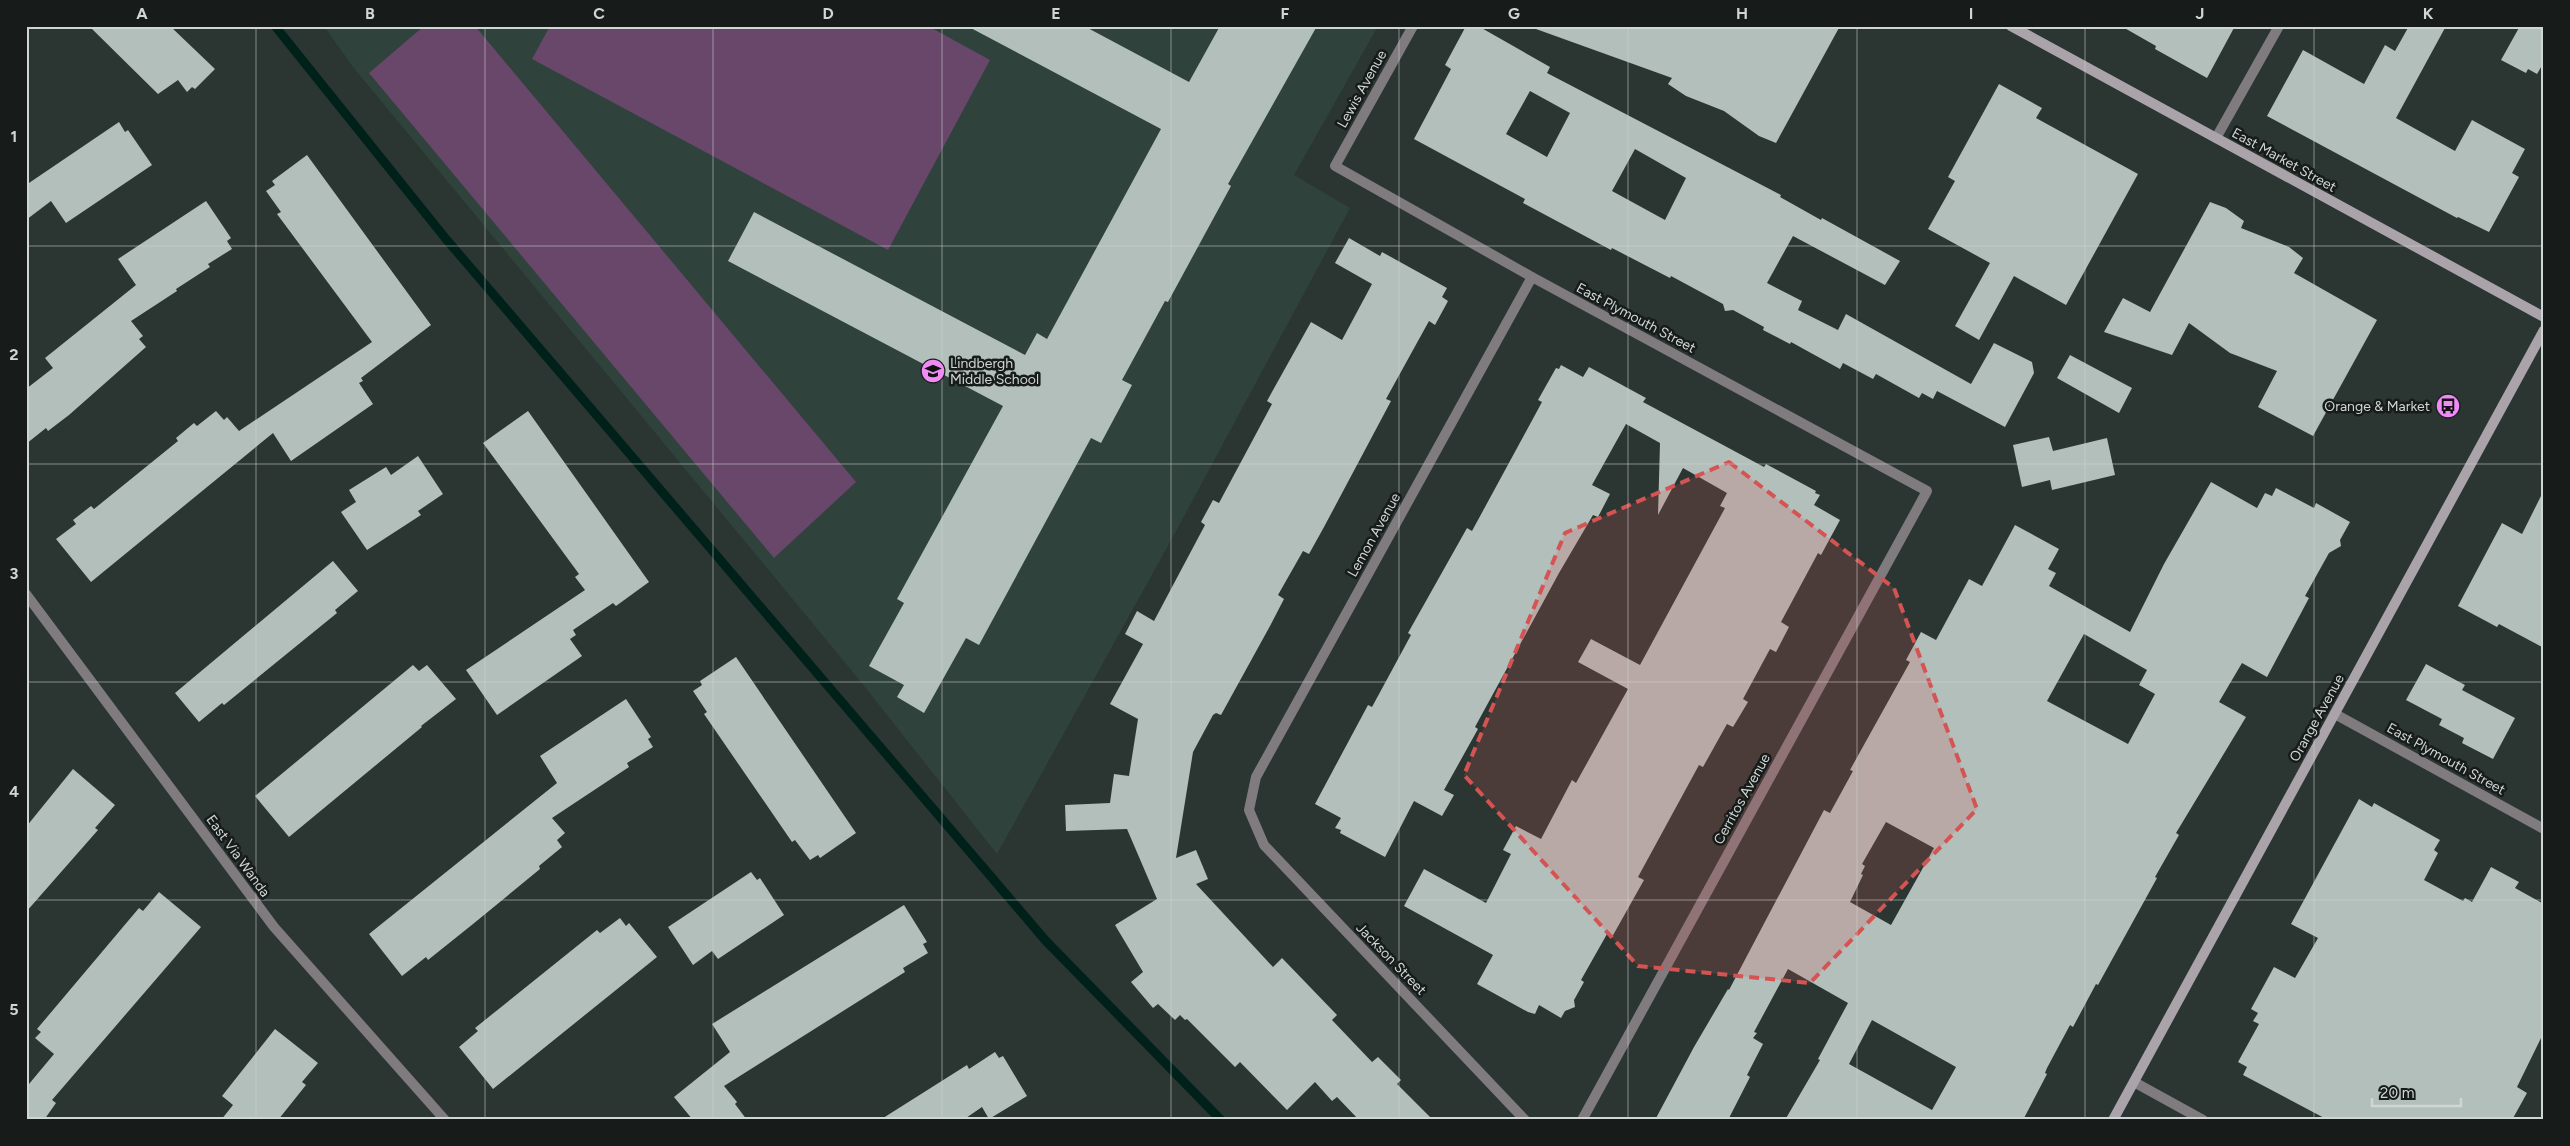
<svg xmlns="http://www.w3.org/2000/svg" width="2570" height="1146" viewBox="0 0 2570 1146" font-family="Figtree,sans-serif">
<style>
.built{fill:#2f423c}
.garden{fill:#69476a}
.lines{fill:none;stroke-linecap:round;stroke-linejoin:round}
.stream{stroke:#002119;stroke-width:9}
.building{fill:#b2bfbb;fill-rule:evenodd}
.street{stroke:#7f7b7f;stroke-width:10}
.secondary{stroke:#aaa4aa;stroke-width:10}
.marked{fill:#d45453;fill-opacity:0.2;stroke:#d45453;stroke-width:4;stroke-dasharray:10 6;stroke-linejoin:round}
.grid{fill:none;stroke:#cfd6d3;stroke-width:1;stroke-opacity:0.55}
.labels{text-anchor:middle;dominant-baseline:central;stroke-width:5;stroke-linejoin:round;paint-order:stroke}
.street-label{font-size:14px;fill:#cfd6d3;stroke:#171c1b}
.poi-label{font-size:14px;fill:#cfd6d3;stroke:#171c1b;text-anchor:start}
.neatline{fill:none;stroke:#cfd6d3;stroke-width:2}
.grid-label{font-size:16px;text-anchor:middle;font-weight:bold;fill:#cfd6d3}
</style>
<rect width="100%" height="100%" fill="#2b3632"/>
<!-- built -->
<path class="built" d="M324,26H1378L1294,175L1350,208L1175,533L997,854L857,677L353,67Z"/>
<!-- garden -->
<path class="garden" d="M424,26H475L856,482L774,558L369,73Z
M550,26H928L990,60L888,250L532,59Z"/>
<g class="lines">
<!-- stream -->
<path class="stream" d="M275,26L446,239L1046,941L1221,1120"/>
</g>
<!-- building -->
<path class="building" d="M89,26H170L215,69L195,89L192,87L187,92L178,80L158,94Z
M967,26H1084L1189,82L1220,26H1317L1228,184L1231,186L1168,302L1165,301L1122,380L1132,385L1101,443L1091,438L979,645L966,638L924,713L897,697L904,685L869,666L904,603L897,599L1003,406L728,261L754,212L1025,355L1037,333L1047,339L1161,129Z
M1466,26H1478L1550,67L1547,73L1781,195L1780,197L1821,220L1822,218L1900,261L1885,285L1793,236L1767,283L1802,301L1798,310L1838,330L1846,314L1971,384L1994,343L2032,362L2034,373L2005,427L1937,391L1933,399L1922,393L1919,398L1876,374L1873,379L1843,363L1840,369L1791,342L1790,344L1763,330L1764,327L1733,310L1725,311L1723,304L1671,276L1670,278L1612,248L1611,250L1523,203L1525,199L1414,139L1451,69L1445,65ZM1530,91L1570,113L1547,157L1506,134ZM1635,149L1686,178L1665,220L1612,191Z
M1536,26H1840L1776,143L1759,136L1724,111L1686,96L1668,84L1672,78L1536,29Z
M2121,26H2235L2207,78L2155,49L2156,46Z
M2409,26H2446L2396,118L2455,151L2472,120L2525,149L2512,173L2519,177L2489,232L2458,217L2457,218L2267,116L2303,50L2364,84L2385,45L2395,51Z
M2520,26H2544V62L2537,74L2528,69L2526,73L2501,60Z
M1999,84L2042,108L2036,118L2138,174L2066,305L2014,276L1979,340L1955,326L1990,263L1928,229L1955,181L1948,177Z
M119,122L125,132L128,130L152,165L66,223L51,201L26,220V185Z
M307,155L431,325L361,378L363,381L359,383L373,404L291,461L273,433L91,582L56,539L76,524L73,520L91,506L94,509L178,441L176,438L194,423L197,426L216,411L224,420L227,417L239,431L372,342L277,214L281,212L266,191L275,185L272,181Z
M206,201L231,238L227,241L232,249L208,264L210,267L176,289L177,291L131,321L143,336L139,339L146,347L69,415L48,431L46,428L26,444V389L53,368L45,358L136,285L118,259Z
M2210,202L2226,208L2244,221L2241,228L2289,247L2303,258L2294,273L2377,320L2313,436L2258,407L2277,371L2230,353L2189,323L2172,355L2104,332L2123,298L2150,312Z
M1349,238L1380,256L1382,252L1447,288L1442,297L1448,301L1435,325L1429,321L1386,399L1391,401L1324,527L1309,554L1303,551L1278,595L1284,599L1270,626L1221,715L1216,713L1213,715L1193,752L1176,858L1196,850L1208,879L1196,884L1273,967L1282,958L1337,1015L1332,1020L1372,1062L1378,1057L1401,1080L1397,1084L1433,1120H1359L1337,1097L1332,1101L1315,1082L1287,1110L1240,1062L1235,1067L1187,1019L1185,1020L1180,1015L1175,1020L1158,1004L1153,1008L1131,982L1143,972L1115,925L1157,899L1127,829L1066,831L1065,805L1110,803L1114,774L1129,776L1138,719L1110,704L1143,644L1125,634L1137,611L1154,621L1205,525L1201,522L1213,500L1219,503L1272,404L1267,401L1311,322L1342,340L1372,284L1335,263Z
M2070,355L2132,388L2119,413L2057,378Z
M1561,365L1583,377L1589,367L1646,398L1643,402L1764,467L1766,464L1816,491L1815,493L1820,495L1814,505L1840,520L1821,555L1818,553L1781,622L1789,627L1776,652L1770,649L1743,699L1748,702L1733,727L1727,724L1703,767L1699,765L1638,877L1644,880L1612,937L1607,934L1581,980L1584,982L1574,1000L1575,1007L1565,1011L1561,1018L1539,1005L1535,1014L1528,1012L1477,984L1493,955L1404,906L1424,869L1486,903L1511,854L1503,850L1516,826L1541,839L1572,780L1576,783L1628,689L1578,662L1591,639L1640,665L1725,508L1720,506L1727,493L1683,468L1658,515L1660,443L1626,424L1592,485L1610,494L1598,517L1593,515L1559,573L1475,727L1478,729L1444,790L1454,795L1442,816L1414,801L1385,857L1340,833L1341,830L1335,828L1341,818L1315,804L1368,705L1372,707L1411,635L1408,633L1467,528L1472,531L1542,402L1538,400L1556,368L1559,369Z
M528,411L649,582L616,606L613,603L573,630L576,635L570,639L582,656L497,715L466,670L585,590L575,577L579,574L483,443Z
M2049,437L2053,451L2107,438L2115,475L2052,490L2050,480L2022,487L2013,445Z
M418,456L443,494L418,511L421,515L367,550L341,512L356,502L349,490L386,467L391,475Z
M2211,482L2257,508L2265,493L2272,496L2276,488L2314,508L2316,503L2350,522L2340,540L2341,546L2329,553L2305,596L2309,598L2267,677L2242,663L2219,702L2246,717L2176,833L2179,835L2155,877L2157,878L2098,985L2096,984L2073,1027L2070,1025L2047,1068L2045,1073L2047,1074L2023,1120H1785L1820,1060L1818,1059L1848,1003L1788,969L1754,1032L1757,1033L1753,1038L1763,1044L1747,1075L1750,1077L1728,1120H1655L1694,1047L1728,989L1729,990L1824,810L1830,813L1853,771L1850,770L1910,662L1906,660L1921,632L1936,640L1969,579L1982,586L2015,525L2059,549L2048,569L2056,573L2049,586L2130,632L2164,564ZM2084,634L2147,670L2139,685L2155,694L2128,744L2047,701ZM1886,822L1934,848L1891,925L1850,902L1863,875L1861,874L1865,866L1862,864ZM1872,1020L1956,1067L1932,1110L1849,1064Z
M2544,490V648L2499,624L2497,627L2458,606L2502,523L2522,534Z
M333,561L358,591L335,610L337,613L224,705L222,703L199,722L175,693Z
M736,657L856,833L820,858L818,855L810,860L795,840L792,842L704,714L707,712L693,691L702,685L700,681Z
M2426,664L2465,685L2462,690L2515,718L2493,759L2462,743L2464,738L2439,725L2442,719L2406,700Z
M413,665L419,671L427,665L456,699L421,726L422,727L289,837L255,796Z
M626,699L651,737L648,739L653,747L627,763L629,767L552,818L565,833L557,840L562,847L539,866L540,869L473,924L428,960L426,957L402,976L369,934L557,783L540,756Z
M73,769L115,805L95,828L98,830L26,912V827Z
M2359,799L2372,807L2374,803L2440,840L2434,850L2438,853L2424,880L2463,901L2465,898L2472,902L2491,867L2519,882L2515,888L2544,904V1032L2517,1087L2527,1093L2512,1120H2328L2243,1075L2247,1067L2238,1062L2259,1024L2253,1021L2258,1013L2251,1009L2274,967L2295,978L2318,938L2291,924Z
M751,872L757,880L760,878L784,915L718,959L712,951L693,965L668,927Z
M159,892L201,927L52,1100L56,1103L44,1120H26V1082L29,1084L54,1054L35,1038L41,1032L37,1029L139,908L143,911Z
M904,905L927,942L923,944L928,953L903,968L905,972L724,1086L737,1102L735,1104L747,1120H693L674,1097L730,1052L712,1024Z
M620,918L626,926L629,923L657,957L493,1089L459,1047L478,1031L475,1028L597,930L600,933Z
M275,1029L318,1063L302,1082L306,1085L278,1120H221L233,1105L222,1096Z
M995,1052L999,1058L1003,1056L1027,1096L999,1113L989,1119L982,1107L963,1120H880L967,1065L969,1069Z"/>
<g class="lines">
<!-- street -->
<path class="street" d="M1413,26L1335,166L1532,277L1927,491L1582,1120
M2216,138L2279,26
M26,594L274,927L445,1120
M2335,714L2544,829
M2134,1082L2203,1120
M1525,1120L1264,845L1249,810L1256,777L1532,277"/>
<!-- secondary -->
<path class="secondary" d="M2011,26L2544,317
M2113,1120L2544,330"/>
</g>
<!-- marked area -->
<path class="marked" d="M1729,462L1894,588L1977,809L1810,983L1638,966L1464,775L1565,533Z"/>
<!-- grid -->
<path class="grid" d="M256,26V1120M485,26V1120M713,26V1120M942,26V1120M1171,26V1120M1399,26V1120M1628,26V1120M1857,26V1120M2085,26V1120M2314,26V1120M26,246H2544M26,464H2544M26,682H2544M26,900H2544"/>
<!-- icons -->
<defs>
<g id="school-disc" transform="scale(1.25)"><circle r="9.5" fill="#f08bf5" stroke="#171c1b"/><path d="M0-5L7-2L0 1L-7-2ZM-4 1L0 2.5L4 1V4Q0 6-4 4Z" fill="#111"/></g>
<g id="bus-disc" transform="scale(1.25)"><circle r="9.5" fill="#f08bf5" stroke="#171c1b"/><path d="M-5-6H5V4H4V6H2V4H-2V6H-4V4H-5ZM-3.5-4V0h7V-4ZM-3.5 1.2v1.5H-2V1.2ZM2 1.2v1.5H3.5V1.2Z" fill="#111"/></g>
</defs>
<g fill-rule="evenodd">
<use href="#school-disc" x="933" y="371"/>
<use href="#bus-disc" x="2448" y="406"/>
</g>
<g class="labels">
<!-- street labels -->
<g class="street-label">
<text transform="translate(1362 89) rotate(-61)">Lewis Avenue</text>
<text transform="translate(2284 160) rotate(29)">East Market Street</text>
<text transform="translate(1636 318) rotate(28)">East Plymouth Street</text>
<text transform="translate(1374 535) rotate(-61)">Lemon Avenue</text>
<text transform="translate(2317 718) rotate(-61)">Orange Avenue</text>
<text transform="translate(2446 759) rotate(29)">East Plymouth Street</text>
<text transform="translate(1742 799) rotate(-61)">Cerritos Avenue</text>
<text transform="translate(238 856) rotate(54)">East Via Wanda</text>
<text transform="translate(1391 959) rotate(46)">Jackson Street</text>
</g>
<!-- poi labels -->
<g class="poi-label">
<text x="950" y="363">Lindbergh<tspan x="950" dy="16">Middle School</tspan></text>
<text x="2430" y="406" text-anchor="end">Orange &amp; Market</text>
</g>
</g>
<!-- border -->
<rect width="2570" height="1146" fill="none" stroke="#171c1b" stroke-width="55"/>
<!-- scale -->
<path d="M2372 1098v8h89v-8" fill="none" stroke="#cfd6d3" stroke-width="2.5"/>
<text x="2380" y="1098" font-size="15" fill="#cfd6d3" stroke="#171c1b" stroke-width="4" paint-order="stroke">20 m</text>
<rect x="28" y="28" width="2514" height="1090" class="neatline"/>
<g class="grid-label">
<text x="142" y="19">A</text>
<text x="370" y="19">B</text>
<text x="599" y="19">C</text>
<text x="828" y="19">D</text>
<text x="1056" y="19">E</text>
<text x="1285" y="19">F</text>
<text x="1514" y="19">G</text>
<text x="1742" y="19">H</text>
<text x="1971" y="19">I</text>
<text x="2200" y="19">J</text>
<text x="2428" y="19">K</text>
<text x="14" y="142">1</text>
<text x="14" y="360">2</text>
<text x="14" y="579">3</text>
<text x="14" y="797">4</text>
<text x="14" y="1015">5</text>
</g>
</svg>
